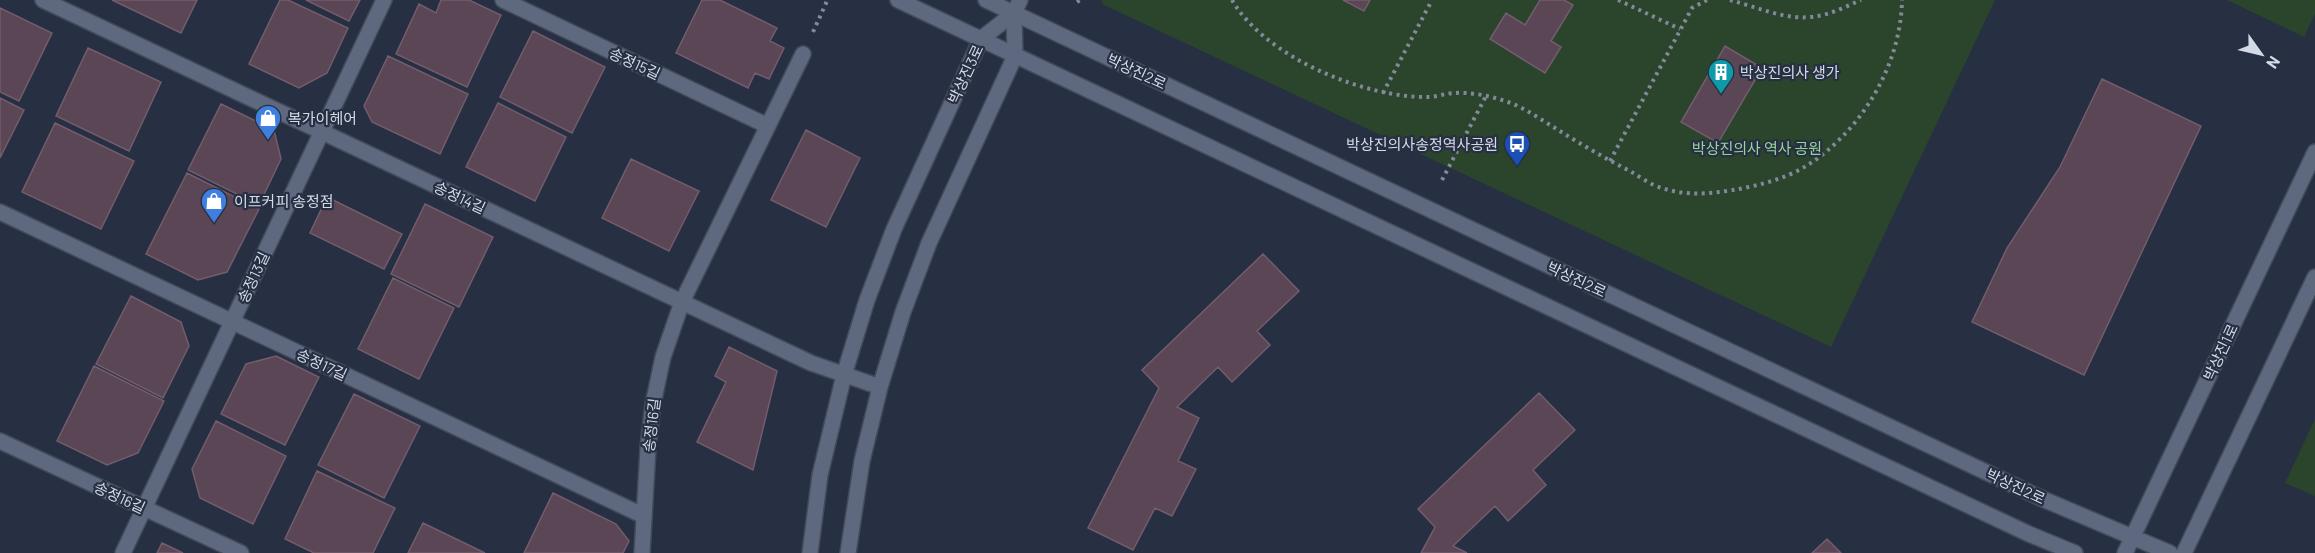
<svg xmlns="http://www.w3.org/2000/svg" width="2315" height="553" viewBox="0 0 2315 553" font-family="Barlow,'Noto Sans KR',sans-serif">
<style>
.green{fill:#2b442c}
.building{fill:#5b4655;stroke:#735c6c;stroke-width:1.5}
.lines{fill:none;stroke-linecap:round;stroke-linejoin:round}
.minor-casing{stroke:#424a5a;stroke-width:18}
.path{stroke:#83899a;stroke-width:4;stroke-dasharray:3 4.5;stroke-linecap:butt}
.minor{stroke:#5e687f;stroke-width:15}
.labels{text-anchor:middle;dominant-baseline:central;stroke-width:4.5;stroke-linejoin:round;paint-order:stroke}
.street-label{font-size:15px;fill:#d5dae7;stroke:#272f43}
.poi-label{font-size:15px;fill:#d5dae7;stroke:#272f43;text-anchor:start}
.park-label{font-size:15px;fill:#95d596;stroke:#272f43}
</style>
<rect width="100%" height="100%" fill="#272f43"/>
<!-- green -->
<path class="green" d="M1101,0H1995L1831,347L1104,5Z
M2227,0H2315V14L2304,37Z
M2315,419V496L2285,483Z"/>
<!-- building -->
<path class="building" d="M112,0H197L181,33Z
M280,0H288L348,28L327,73L299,88L249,64Z
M306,0H360L349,21Z
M441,0H469L501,15L467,87L396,54L419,4L436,13Z
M702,0H720L777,28L770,41L784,48L769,79L755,73L748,88L676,53Z
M1343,0H1370L1364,11Z
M1540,0H1564L1573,5L1551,41L1561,47L1545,73L1490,39L1506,13L1525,25Z
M0,8L52,33L19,101L0,92Z
M533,31L605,67L572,133L500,97Z
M1725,46L1762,68L1718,143L1681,122Z
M88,48L161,82L129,151L56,116Z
M388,56L468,94L440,154L372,122L364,106Z
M2102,79L2201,126L2084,375L1972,322L2007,248L2060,167Z
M0,98L24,110L0,158Z
M498,103L566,137L535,201L466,167Z
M221,104L274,130L281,159L259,205L188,170Z
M55,123L134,161L101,229L22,192Z
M806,130L860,158L826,227L771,200Z
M631,159L699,191L669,251L602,218Z
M187,173L259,209L227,272L198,280L146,254Z
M327,197L402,234L384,269L310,233Z
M425,204L493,237L459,307L391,274Z
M1263,254L1299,291L1257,331L1270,345L1232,382L1218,367L1177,407L1199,418L1178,461L1196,469L1172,516L1155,508L1133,550L1088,528L1159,388L1142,370Z
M393,278L454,308L419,379L358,349Z
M131,296L181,322L189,346L163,398L96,364Z
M729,347L777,371L753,470L697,442L726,382L715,376Z
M276,356L319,377L285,445L221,414L246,364Z
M94,366L164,401L138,453L107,465L57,441Z
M1539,393L1575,430L1533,470L1546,485L1508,521L1495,506L1453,546L1467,553H1421L1435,527L1418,509Z
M354,394L420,426L384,498L318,465Z
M216,421L286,456L253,524L200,498L192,469Z
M317,471L395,508L373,553H314L285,539Z
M553,493L616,524L629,541L623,553H524Z
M423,523L485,553H408Z
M1827,539L1841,553H1812Z
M162,543L183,553H157Z"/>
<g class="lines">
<!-- minor casing -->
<g class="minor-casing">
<path id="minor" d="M43,0L811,363L880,387
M503,0L768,126
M898,0L2029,534L2075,553
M986,0L2045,500L2170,553
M0,212L644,516
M0,441L241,553
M123,553L384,0
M642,553L648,448L653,404L663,357L682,302L803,54
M810,553L820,475L844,375L867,300L894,229L981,39L1014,13L1020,0
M848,553L862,461L880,387L903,312L929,243L1015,56L1014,13
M2125,553L2315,152
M2184,553L2315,277"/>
</g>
<!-- path -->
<path class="path" d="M1232,0C1265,57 1364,98 1428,97C1437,97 1446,93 1455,93C1472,92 1491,96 1508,102C1525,108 1540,119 1555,128C1579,143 1604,158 1630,171C1640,177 1651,185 1662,188C1686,196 1708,194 1733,190C1757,186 1785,179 1806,166C1861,132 1901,65 1902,0
M1618,0L1680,29
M1730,0C1757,7 1789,22 1817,16C1832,14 1847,6 1861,0
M1077,2L1080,0
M813,32L827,1
M1383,93L1432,0
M1610,161L1692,8L1707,0
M1442,180L1486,96"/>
<!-- minor -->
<use href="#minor" class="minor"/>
</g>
<!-- icons -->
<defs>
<g id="building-pin" transform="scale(1.35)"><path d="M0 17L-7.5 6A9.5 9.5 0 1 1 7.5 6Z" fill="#0f9aa8" stroke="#272f43"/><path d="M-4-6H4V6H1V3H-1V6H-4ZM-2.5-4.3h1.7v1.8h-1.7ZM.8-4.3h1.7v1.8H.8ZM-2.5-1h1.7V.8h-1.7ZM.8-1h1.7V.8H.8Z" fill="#fff"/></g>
<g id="shop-pin" transform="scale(1.35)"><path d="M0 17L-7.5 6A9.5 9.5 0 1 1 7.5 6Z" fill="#3f7fe0" stroke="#272f43"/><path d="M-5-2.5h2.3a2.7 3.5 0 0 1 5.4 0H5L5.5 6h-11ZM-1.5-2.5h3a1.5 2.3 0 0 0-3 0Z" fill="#fff"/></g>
<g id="bus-pin" transform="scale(1.35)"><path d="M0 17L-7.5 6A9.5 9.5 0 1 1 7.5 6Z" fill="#1a4fb4" stroke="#272f43"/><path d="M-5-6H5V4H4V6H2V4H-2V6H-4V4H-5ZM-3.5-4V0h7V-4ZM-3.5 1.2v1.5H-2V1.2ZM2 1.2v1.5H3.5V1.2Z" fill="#fff"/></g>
</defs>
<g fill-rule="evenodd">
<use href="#building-pin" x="1721" y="72"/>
<use href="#shop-pin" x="268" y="118"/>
<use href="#bus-pin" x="1517" y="144"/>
<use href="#shop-pin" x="214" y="201"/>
</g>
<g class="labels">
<!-- street labels -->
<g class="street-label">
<text transform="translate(635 63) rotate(25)">송정15길</text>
<text transform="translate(1137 71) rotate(25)">박상진2로</text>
<text transform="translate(965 74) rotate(-65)">박상진3로</text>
<text transform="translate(460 197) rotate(25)">송정14길</text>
<text transform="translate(253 277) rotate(-65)">송정13길</text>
<text transform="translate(1577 279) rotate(25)">박상진2로</text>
<text transform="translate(2220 352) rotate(-65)">박상진1로</text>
<text transform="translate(322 364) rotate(25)">송정17길</text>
<text transform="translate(651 425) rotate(-83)">송정16길</text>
<text transform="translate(2016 486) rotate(25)">박상진2로</text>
<text transform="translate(120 497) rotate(25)">송정16길</text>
</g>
<!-- poi labels -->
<g class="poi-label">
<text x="1740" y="72">박상진의사 생가</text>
<text x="288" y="118">복가이헤어</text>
<text x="1498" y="144" text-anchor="end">박상진의사송정역사공원</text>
<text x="234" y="201">이프커피 송정점</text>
</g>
<!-- park labels -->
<g class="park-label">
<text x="1757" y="148">박상진의사 역사 공원</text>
</g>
</g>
<!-- north arrow -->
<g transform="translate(2261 54) rotate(124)" stroke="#272f43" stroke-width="4.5" paint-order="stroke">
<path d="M0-4.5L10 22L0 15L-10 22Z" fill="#d5dae7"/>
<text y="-9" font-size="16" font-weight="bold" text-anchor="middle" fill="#d5dae7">N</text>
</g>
</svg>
